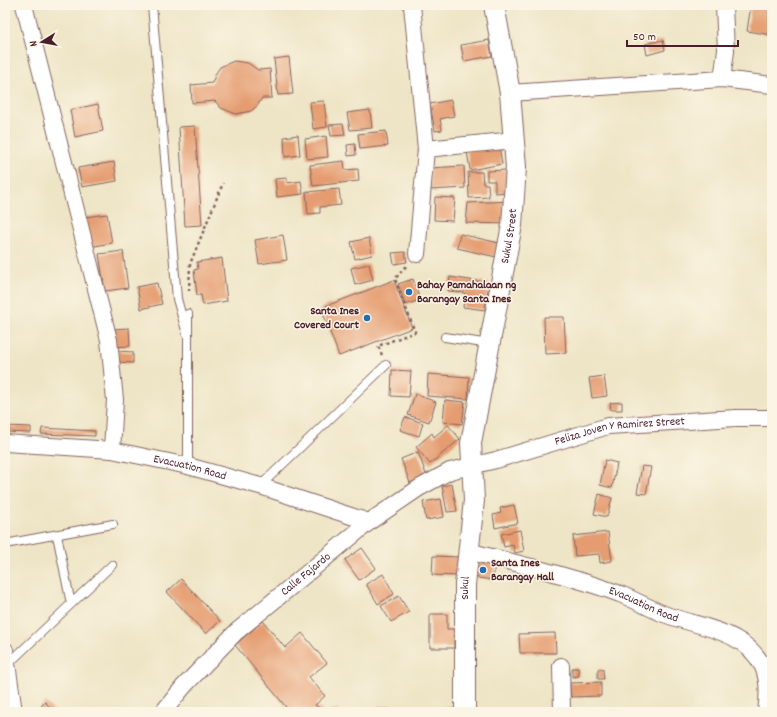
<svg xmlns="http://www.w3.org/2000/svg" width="777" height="717" viewBox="0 0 777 717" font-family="Dekko,sans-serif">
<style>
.building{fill:#e59c70}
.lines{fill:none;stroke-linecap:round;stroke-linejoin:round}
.service-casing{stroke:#836461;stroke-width:10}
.minor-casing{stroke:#836461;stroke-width:18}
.tertiary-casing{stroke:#836461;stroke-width:22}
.path{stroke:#836461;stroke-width:2.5;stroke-dasharray:3 3;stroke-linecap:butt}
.service{stroke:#fff;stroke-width:8}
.minor{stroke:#fff;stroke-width:16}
.tertiary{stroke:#fff;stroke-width:20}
.poi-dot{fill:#1f6fb2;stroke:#fcf5e5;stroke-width:1.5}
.labels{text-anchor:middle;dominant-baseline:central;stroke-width:3;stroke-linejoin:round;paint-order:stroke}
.street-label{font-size:12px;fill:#4a1f2b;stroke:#fcf5e5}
.poi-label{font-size:12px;font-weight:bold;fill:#4a1f2b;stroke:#fcf5e5;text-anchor:start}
</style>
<rect width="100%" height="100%" fill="#fcf5e5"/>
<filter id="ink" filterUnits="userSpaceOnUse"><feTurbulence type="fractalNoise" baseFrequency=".025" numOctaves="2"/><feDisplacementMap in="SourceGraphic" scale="8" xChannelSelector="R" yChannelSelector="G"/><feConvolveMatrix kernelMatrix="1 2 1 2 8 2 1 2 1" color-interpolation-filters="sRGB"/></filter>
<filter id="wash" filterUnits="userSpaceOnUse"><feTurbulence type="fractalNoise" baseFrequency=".012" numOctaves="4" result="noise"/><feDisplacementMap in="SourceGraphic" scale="16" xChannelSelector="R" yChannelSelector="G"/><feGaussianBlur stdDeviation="0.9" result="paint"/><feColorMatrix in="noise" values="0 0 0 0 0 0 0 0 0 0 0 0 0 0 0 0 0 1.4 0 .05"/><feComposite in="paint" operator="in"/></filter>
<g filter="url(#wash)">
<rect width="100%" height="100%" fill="#eee5c6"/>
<g id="blocks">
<!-- building -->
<path class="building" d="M751,5L772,8V35L747,31Z
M489,40L492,56L464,61L461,45Z
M663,40L665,50L647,55L645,44Z
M289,57L293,94L278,95L274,59Z
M234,61L248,63L258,70L270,69L272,98H262L257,106L251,111L236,114L221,108L215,101L192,103L191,85L212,83L216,73L220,67Z
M451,100L454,116L440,119L442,130L435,131L430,104Z
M324,101L327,127L313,129L310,102Z
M98,104L103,131L75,137L70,110Z
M370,110L372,128L350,130L347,113Z
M343,124L345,135L331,136L329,125Z
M195,126L202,225L185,226L179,127Z
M386,131L388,146L360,149L358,134Z
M298,135L300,155L285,157L284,137Z
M326,136L328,157L307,159L305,139Z
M355,144L356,155L348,156L347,145Z
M499,146L502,164L470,170L467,151Z
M344,161L345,170L358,169L359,181L313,186L310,165Z
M114,162L117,181L82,187L78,168Z
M464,166L465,188L431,190L430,168Z
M507,170L508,192L495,193V181H487V171Z
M468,172H482L483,184H488L489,197L469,198Z
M287,178V183L301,181L303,194L277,197L275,179Z
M339,189L341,205L320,207V213L308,214L306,192Z
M435,197L455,198L453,221L434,220Z
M511,201L510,224L466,223L468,203Z
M107,214L112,243L89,247L85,217Z
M460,234L499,243L496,257L457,248Z
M283,235L287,260L259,264L255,240Z
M369,238L372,255L355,259L351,242Z
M123,251L128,288L105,291L99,254Z
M405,252L407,262L394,264L392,253Z
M222,258L227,301L203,305L201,295H197L194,270L198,269L197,262Z
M369,264L373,280L355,285L351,268Z
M450,277L489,283L485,310L463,307L465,293L448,291Z
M413,279L420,300L405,305L398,284Z
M394,280L412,328L339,356L321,308Z
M157,283L162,304L141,309L137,287Z
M544,317H564L566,353L545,354Z
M129,328L130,346L113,347L112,329Z
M118,351L133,352V363L117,362Z
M392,370L411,371L409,397L391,396Z
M428,374L469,377L468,399L427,396Z
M604,376L607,396L592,398L589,378Z
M415,394L436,402L429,422L408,415Z
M445,400L465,402L462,424L443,422Z
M622,402V410H611L610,403Z
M405,417L423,423L419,436L400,430Z
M448,425L460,439L430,464L416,447L432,433L434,437Z
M5,426L31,427V433L5,432Z
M42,428L95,431V436L41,434Z
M418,452L427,477L410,483L401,459Z
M605,460L617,463L612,488L600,485Z
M642,466L651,467L646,494L637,493Z
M452,484L457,511L447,512L442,486Z
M599,494L612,498L607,517L594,514Z
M441,499L444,517L426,520L423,502Z
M514,505L518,523L495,528L493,515L501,513L500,508Z
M520,530L524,551L515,553L513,545L504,547L501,534Z
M608,532L612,561L600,563L599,554L575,556L573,536Z
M362,548L376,568L359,580L345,560Z
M433,556L460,557L459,576L432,575Z
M474,559L495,563L493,580L471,577Z
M383,574L394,594L378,604L366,584Z
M181,579L220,621L206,634L167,592Z
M399,596L409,612L391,622L381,606Z
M430,614H447V629H454V648H430Z
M263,621L285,648L302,633L327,663L309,677L325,696L315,705L324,711L338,709V712H290L235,645Z
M555,633L556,653H520L519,634Z
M572,668H578L579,676L572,677Z
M598,669H603L604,679H598Z
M601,682V696L571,697L570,683Z
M45,702L55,712H36Z
M376,709H389L390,712H376Z
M442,709H457V712H442Z"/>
</g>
</g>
<g filter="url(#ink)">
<use href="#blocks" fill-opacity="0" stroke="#836461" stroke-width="1"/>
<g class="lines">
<!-- service casing -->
<g class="service-casing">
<path id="service" d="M152,5L177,299L187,334
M188,314V466
M445,337L489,344
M260,486L386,365
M57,535L71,604
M5,544L113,524
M7,665L112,565"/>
</g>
<!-- minor casing -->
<g class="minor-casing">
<g id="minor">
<path d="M24,5L109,340L115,400L112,450"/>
<path d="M412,5L426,149L417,254"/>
<path d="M722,79L726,51L724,5"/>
<path d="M510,93L722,79L772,85"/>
<path d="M426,149L515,140"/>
<path id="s1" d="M5,443L112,450L188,466L260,486L369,522"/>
<path id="s2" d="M468,551C519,564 571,576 620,594C635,600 649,608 664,614C698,627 746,630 763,667C769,680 768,698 766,712"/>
<path d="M5,650L14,712"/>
<path d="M561,666L562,712"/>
<path id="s3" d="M163,712L184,686L236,632L369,522L419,488L450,471L496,460L608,426L736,418H772"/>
</g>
</g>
<!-- tertiary casing -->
<g class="tertiary-casing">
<g id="tertiary">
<path id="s4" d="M465,712V585L474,500L471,443L512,225L516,167L510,93L494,5"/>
</g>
</g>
<!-- path -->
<path class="path" d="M189,291L190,264L223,183
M382,355L378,346L415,332L395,279L408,264"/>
<!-- service -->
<use href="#service" class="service"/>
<!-- minor -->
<use href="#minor" class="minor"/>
<!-- tertiary -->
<use href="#tertiary" class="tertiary"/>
</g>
</g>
<!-- markers -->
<g class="poi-dot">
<circle cx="409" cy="292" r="4"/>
<circle cx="367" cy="318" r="4"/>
<circle cx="483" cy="570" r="4"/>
</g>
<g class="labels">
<!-- street labels -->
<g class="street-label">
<text stroke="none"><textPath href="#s4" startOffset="480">Sukul Street</textPath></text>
<text stroke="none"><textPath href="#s3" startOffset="552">Feliza Joven Y Ramirez Street</textPath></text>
<text stroke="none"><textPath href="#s1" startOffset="187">Evacuation Road</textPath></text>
<text stroke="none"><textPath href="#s3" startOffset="199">Calle Fajardo</textPath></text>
<text stroke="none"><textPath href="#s4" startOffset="124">Sukul</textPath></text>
<text stroke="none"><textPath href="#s2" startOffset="184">Evacuation Road</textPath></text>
</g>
<!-- poi labels -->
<g class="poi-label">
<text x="417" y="285">Bahay Pamahalaan ng<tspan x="417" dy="14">Barangay Santa Ines</tspan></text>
<text x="359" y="311" text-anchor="end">Santa Ines<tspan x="359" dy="14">Covered Court</tspan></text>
<text x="491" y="563">Santa Ines<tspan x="491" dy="14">Barangay Hall</tspan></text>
</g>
</g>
<!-- margin -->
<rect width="777" height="717" fill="none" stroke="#fcf5e5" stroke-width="20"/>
<!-- north arrow -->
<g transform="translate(42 42) rotate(259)" stroke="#fcf5e5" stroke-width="3" paint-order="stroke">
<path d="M0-3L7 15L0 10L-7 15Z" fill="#4a1f2b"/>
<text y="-6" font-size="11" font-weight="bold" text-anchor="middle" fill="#4a1f2b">N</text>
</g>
<!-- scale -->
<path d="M627 40v6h111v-6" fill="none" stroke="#4a1f2b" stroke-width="2"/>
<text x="633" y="40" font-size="12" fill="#4a1f2b" stroke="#fcf5e5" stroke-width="3" paint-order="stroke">50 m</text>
</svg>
